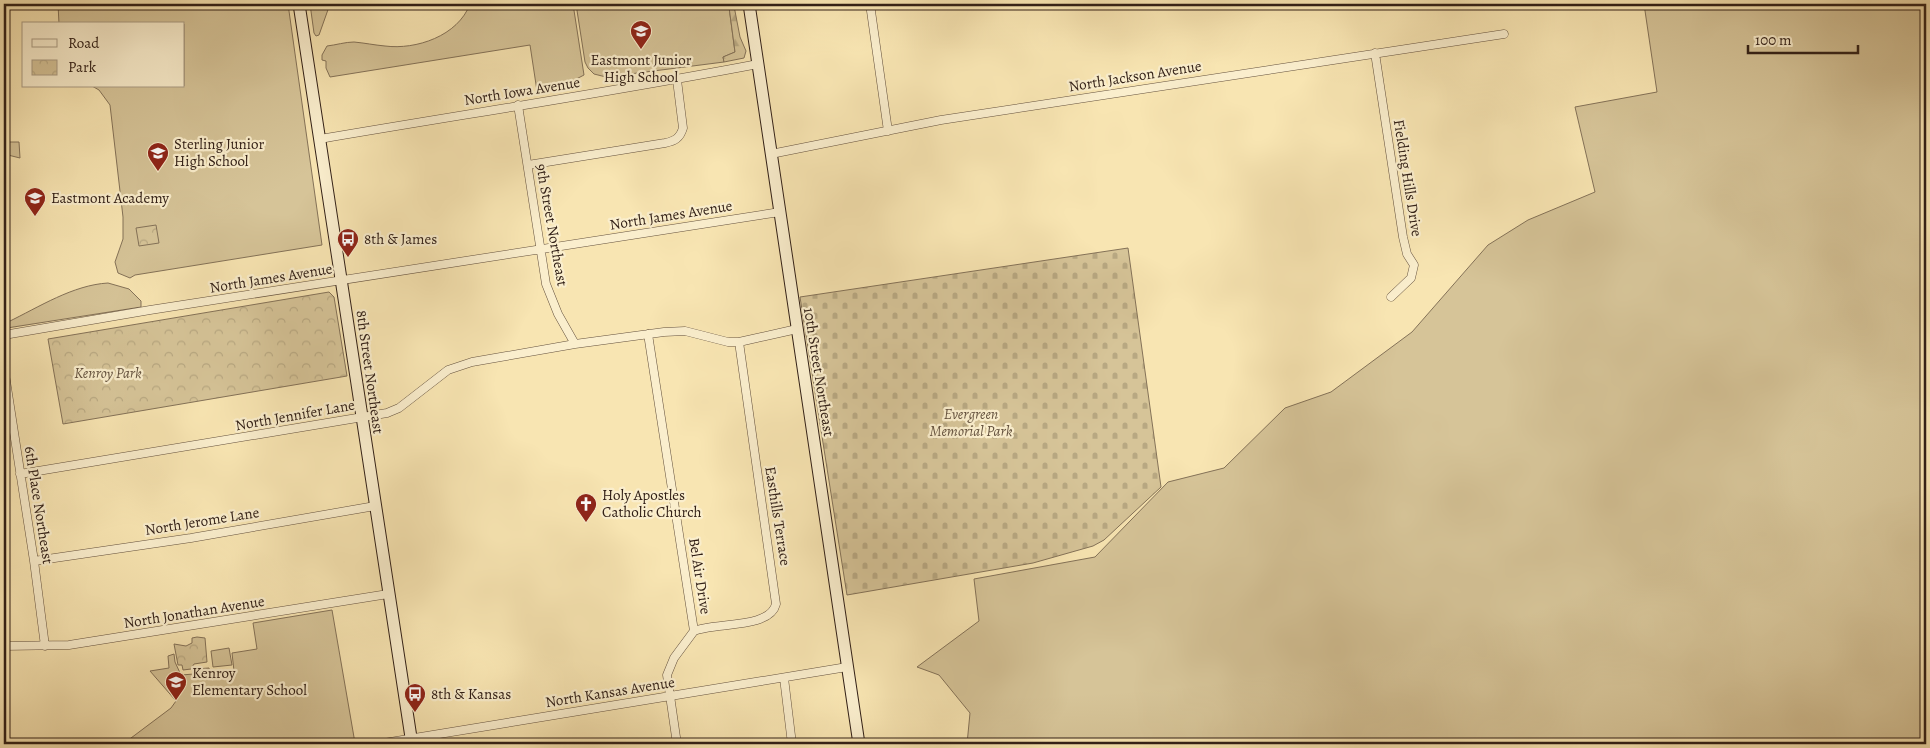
<svg xmlns="http://www.w3.org/2000/svg" width="1930" height="748" viewBox="0 0 1930 748" font-family="Alegreya,serif">
<style>
.green{fill:#d6c498;stroke:#847258}
.forest{fill:url(#forest-firs);stroke:#847258}
.cemetery{fill:url(#cemetery-stones);stroke:#847258}
.park{fill:url(#park-crowns);stroke:#847258}
.lines{fill:none;stroke-linecap:round;stroke-linejoin:round}
.street-casing{stroke:#64513e;stroke-width:9}
.secondary-casing{stroke:#322017;stroke-width:13}
.street{stroke:#faeecd;stroke-width:8}
.secondary{stroke:#faeecd;stroke-width:11}
.labels{text-anchor:middle;dominant-baseline:central;stroke-width:4.5;stroke-linejoin:round;paint-order:stroke}
.poi-label{font-size:15px;fill:#322017;stroke:#faeecd;text-anchor:start}
.street-label{font-size:15px;fill:#322017;stroke:#faeecd}
.park-label{font-size:15px;font-style:italic;fill:#63513e;stroke:#faeecd}
</style>
<defs>
<pattern id="forest-firs" width="22" height="20" patternUnits="userSpaceOnUse" patternTransform="scale(1.25)"><rect width="22" height="20" fill="#d6c498"/><path d="M5 1l3.5 6h-7zM16 11l3.5 6h-7z" fill="#b8a882"/></pattern>
<pattern id="cemetery-stones" width="16" height="16" patternUnits="userSpaceOnUse" patternTransform="scale(1.25)"><rect width="16" height="16" fill="#d6c498"/><path d="M2 7V4a2 2 0 0 1 4 0v3zM10 15v-3a2 2 0 0 1 4 0v3z" fill="#b8a882"/></pattern>
<pattern id="park-crowns" width="20" height="18" patternUnits="userSpaceOnUse" patternTransform="scale(1.25)"><rect width="20" height="18" fill="#d6c498"/><path d="M2 6a3 3 0 1 1 6 0M12 15a3 3 0 1 1 6 0" fill="none" stroke="#b8a882"/></pattern>
</defs>
<rect width="100%" height="100%" fill="#f8e5b2"/>
<filter id="stains"><feTurbulence type="fractalNoise" baseFrequency=".004" numOctaves="4"/><feColorMatrix values="0 0 0 0 .2 0 0 0 0 .09 0 0 0 0 .02 0 0 0 .5 -.17"/></filter>
<radialGradient id="worn" r=".72"><stop offset=".6" stop-color="#630" stop-opacity="0"/><stop offset="1" stop-color="#630" stop-opacity=".3"/></radialGradient>
<!-- green -->
<path class="green" d="M58,4H288L322,245L135,275L130,278L118,273L115,262L123,239V217L110,105L99,90L92,86H184V24H59Z
M310,4H330L319,35L316,36L314,33Z
M470,4H573L584,75L561,87L537,91L530,45L330,77L326,68V61L322,60V55L327,46C336,45 345,42 354,42C365,43 374,45 385,46C416,50 458,36 470,4Z
M576,4H734V6L729,7L735,52L723,57L724,62L606,77L594,74L588,68L585,62Z
M1644,4H1926V744H967L970,713L939,675L917,667L979,621L974,579L1095,557L1168,482L1224,468L1285,408L1331,392L1412,332L1488,245L1528,220L1595,192L1575,107L1657,92Z
M4,142H19L20,158L4,154Z
M108,283L129,289L141,301V307L7,328L8,322C39,307 73,285 108,283Z
M332,610L355,743L123,744L171,708L176,701L150,671L169,668L168,656L174,654L175,662L181,675L194,674L195,669L209,668L212,675L234,671L232,653L257,649L253,623Z
M229,648L232,665L213,667L211,651Z"/>
<!-- forest -->
<path class="forest" d="M734,6L740,37L746,51L744,58L724,62L723,57L735,52L729,7Z"/>
<!-- cemetery -->
<path class="cemetery" d="M1128,248L1161,487L1104,540L1093,546L1033,563L847,595L800,297Z"/>
<!-- park -->
<path class="park" d="M156,225L159,243L139,246L136,228Z
M329,292L334,297L347,376L63,424L48,339Z
M197,637L205,638L207,662L194,664L191,669L183,670L182,665H178L174,644L186,646L192,643V638Z"/>
<g class="lines">
<!-- street casing -->
<g class="street-casing">
<path id="street" d="M870,4L888,131
M1375,53L1403,237L1407,254L1414,265L1411,278L1391,297
M518,105L546,284L558,314L575,344
M320,139C466,114 612,92 758,64
M771,154L941,120L1504,34
M528,165L665,143C675,141 680,138 683,128L677,80
M648,334L694,631L674,658L667,675L677,744
M4,335L150,310L780,212
M4,368L34,561L45,646
M20,474L387,413L399,408L448,370L472,362L575,344L664,332L685,331L728,342H739L797,329
M34,561L191,538L375,506
M694,631C715,622 770,629 776,604L739,342
M4,646L69,645L388,594
M784,678L792,744
M378,744L847,667"/>
</g>
<!-- secondary casing -->
<g class="secondary-casing">
<path id="secondary" d="M299,4L412,744
M749,4L859,744"/>
</g>
<!-- street -->
<use href="#street" class="street"/>
<!-- secondary -->
<use href="#secondary" class="secondary"/>
</g>
<!-- icons -->
<defs>
<g id="school-pin" transform="scale(1.125)"><path d="M0 17L-7.5 6A9.5 9.5 0 1 1 7.5 6Z" fill="#8f2418" stroke="#faeecd"/><path d="M0-5L7-2L0 1L-7-2ZM-4 1L0 2.5L4 1V4Q0 6-4 4Z" fill="#fff"/></g>
<g id="bus-pin" transform="scale(1.125)"><path d="M0 17L-7.5 6A9.5 9.5 0 1 1 7.5 6Z" fill="#8f2418" stroke="#faeecd"/><path d="M-5-6H5V4H4V6H2V4H-2V6H-4V4H-5ZM-3.5-4V0h7V-4ZM-3.5 1.2v1.5H-2V1.2ZM2 1.2v1.5H3.5V1.2Z" fill="#fff"/></g>
<g id="church-pin" transform="scale(1.125)"><path d="M0 17L-7.5 6A9.5 9.5 0 1 1 7.5 6Z" fill="#8f2418" stroke="#faeecd"/><path d="M-1.2-6h2.4v3.5h3.3v2.4h-3.3V6h-2.4V-.1h-3.3v-2.4h3.3Z" fill="#fff"/></g>
</defs>
<g fill-rule="evenodd">
<use href="#school-pin" x="641" y="31"/>
<use href="#school-pin" x="158" y="153"/>
<use href="#school-pin" x="35" y="198"/>
<use href="#bus-pin" x="348" y="239"/>
<use href="#church-pin" x="586" y="504"/>
<use href="#school-pin" x="176" y="682"/>
<use href="#bus-pin" x="415" y="694"/>
</g>
<g class="labels">
<!-- poi labels -->
<g class="poi-label">
<text x="641" y="60" text-anchor="middle">Eastmont Junior<tspan x="641" dy="17">High School</tspan></text>
<text x="174" y="144">Sterling Junior<tspan x="174" dy="17">High School</tspan></text>
<text x="51" y="198">Eastmont Academy</text>
<text x="364" y="239">8th &amp; James</text>
<text x="602" y="495">Holy Apostles<tspan x="602" dy="17">Catholic Church</tspan></text>
<text x="192" y="673">Kenroy<tspan x="192" dy="17">Elementary School</tspan></text>
<text x="431" y="694">8th &amp; Kansas</text>
</g>
<!-- street labels -->
<g class="street-label">
<text transform="translate(1135 76) rotate(-9)">North Jackson Avenue</text>
<text transform="translate(522 91) rotate(-9)">North Iowa Avenue</text>
<text transform="translate(1408 178) rotate(81)">Fielding Hills Drive</text>
<text transform="translate(671 215) rotate(-9)">North James Avenue</text>
<text transform="translate(552 225) rotate(80)">9th Street Northeast</text>
<text transform="translate(271 278) rotate(-9)">North James Avenue</text>
<text transform="translate(370 372) rotate(82)">8th Street Northeast</text>
<text transform="translate(819 372) rotate(81)">10th Street Northeast</text>
<text transform="translate(295 415) rotate(-10)">North Jennifer Lane</text>
<text transform="translate(39 505) rotate(81)">6th Place Northeast</text>
<text transform="translate(778 516) rotate(81)">Easthills Terrace</text>
<text transform="translate(202 521) rotate(-9)">North Jerome Lane</text>
<text transform="translate(700 576) rotate(81)">Bel Air Drive</text>
<text transform="translate(194 612) rotate(-9)">North Jonathan Avenue</text>
<text transform="translate(610 692) rotate(-9)">North Kansas Avenue</text>
</g>
<!-- park labels -->
<g class="park-label">
<text x="108" y="373">Kenroy Park</text>
<text x="971" y="414">Evergreen<tspan x="971" dy="17">Memorial Park</tspan></text>
</g>
</g>
<!-- margin -->
<rect width="1930" height="748" fill="none" stroke="#f8e5b2" stroke-width="20"/>
<rect x="5" y="5" width="1920" height="738" fill="none" stroke="#322017" stroke-width="2.5"/>
<rect x="10" y="10" width="1910" height="728" fill="none" stroke="#322017"/>
<!-- legend -->
<rect x="22" y="22" width="162" height="65" fill="#faeecd" stroke="#aa9c84"/>
<rect x="32" y="39" width="25" height="8" fill="#faeecd" stroke="#aa9c84"/>
<text x="68" y="48" font-size="15" fill="#322017">Road</text>
<rect x="32" y="60" width="25" height="15" fill="url(#park-crowns)" stroke="#aa9c84"/>
<text x="68" y="72" font-size="15" fill="#322017">Park</text>
<!-- scale -->
<path d="M1748 45v8h110v-8" fill="none" stroke="#322017" stroke-width="2.5"/>
<text x="1755" y="45" font-size="15" fill="#322017" stroke="#faeecd" stroke-width="4" paint-order="stroke">100 m</text>
<rect width="100%" height="100%" filter="url(#stains)"/>
<rect width="100%" height="100%" fill="url(#worn)"/>
</svg>
